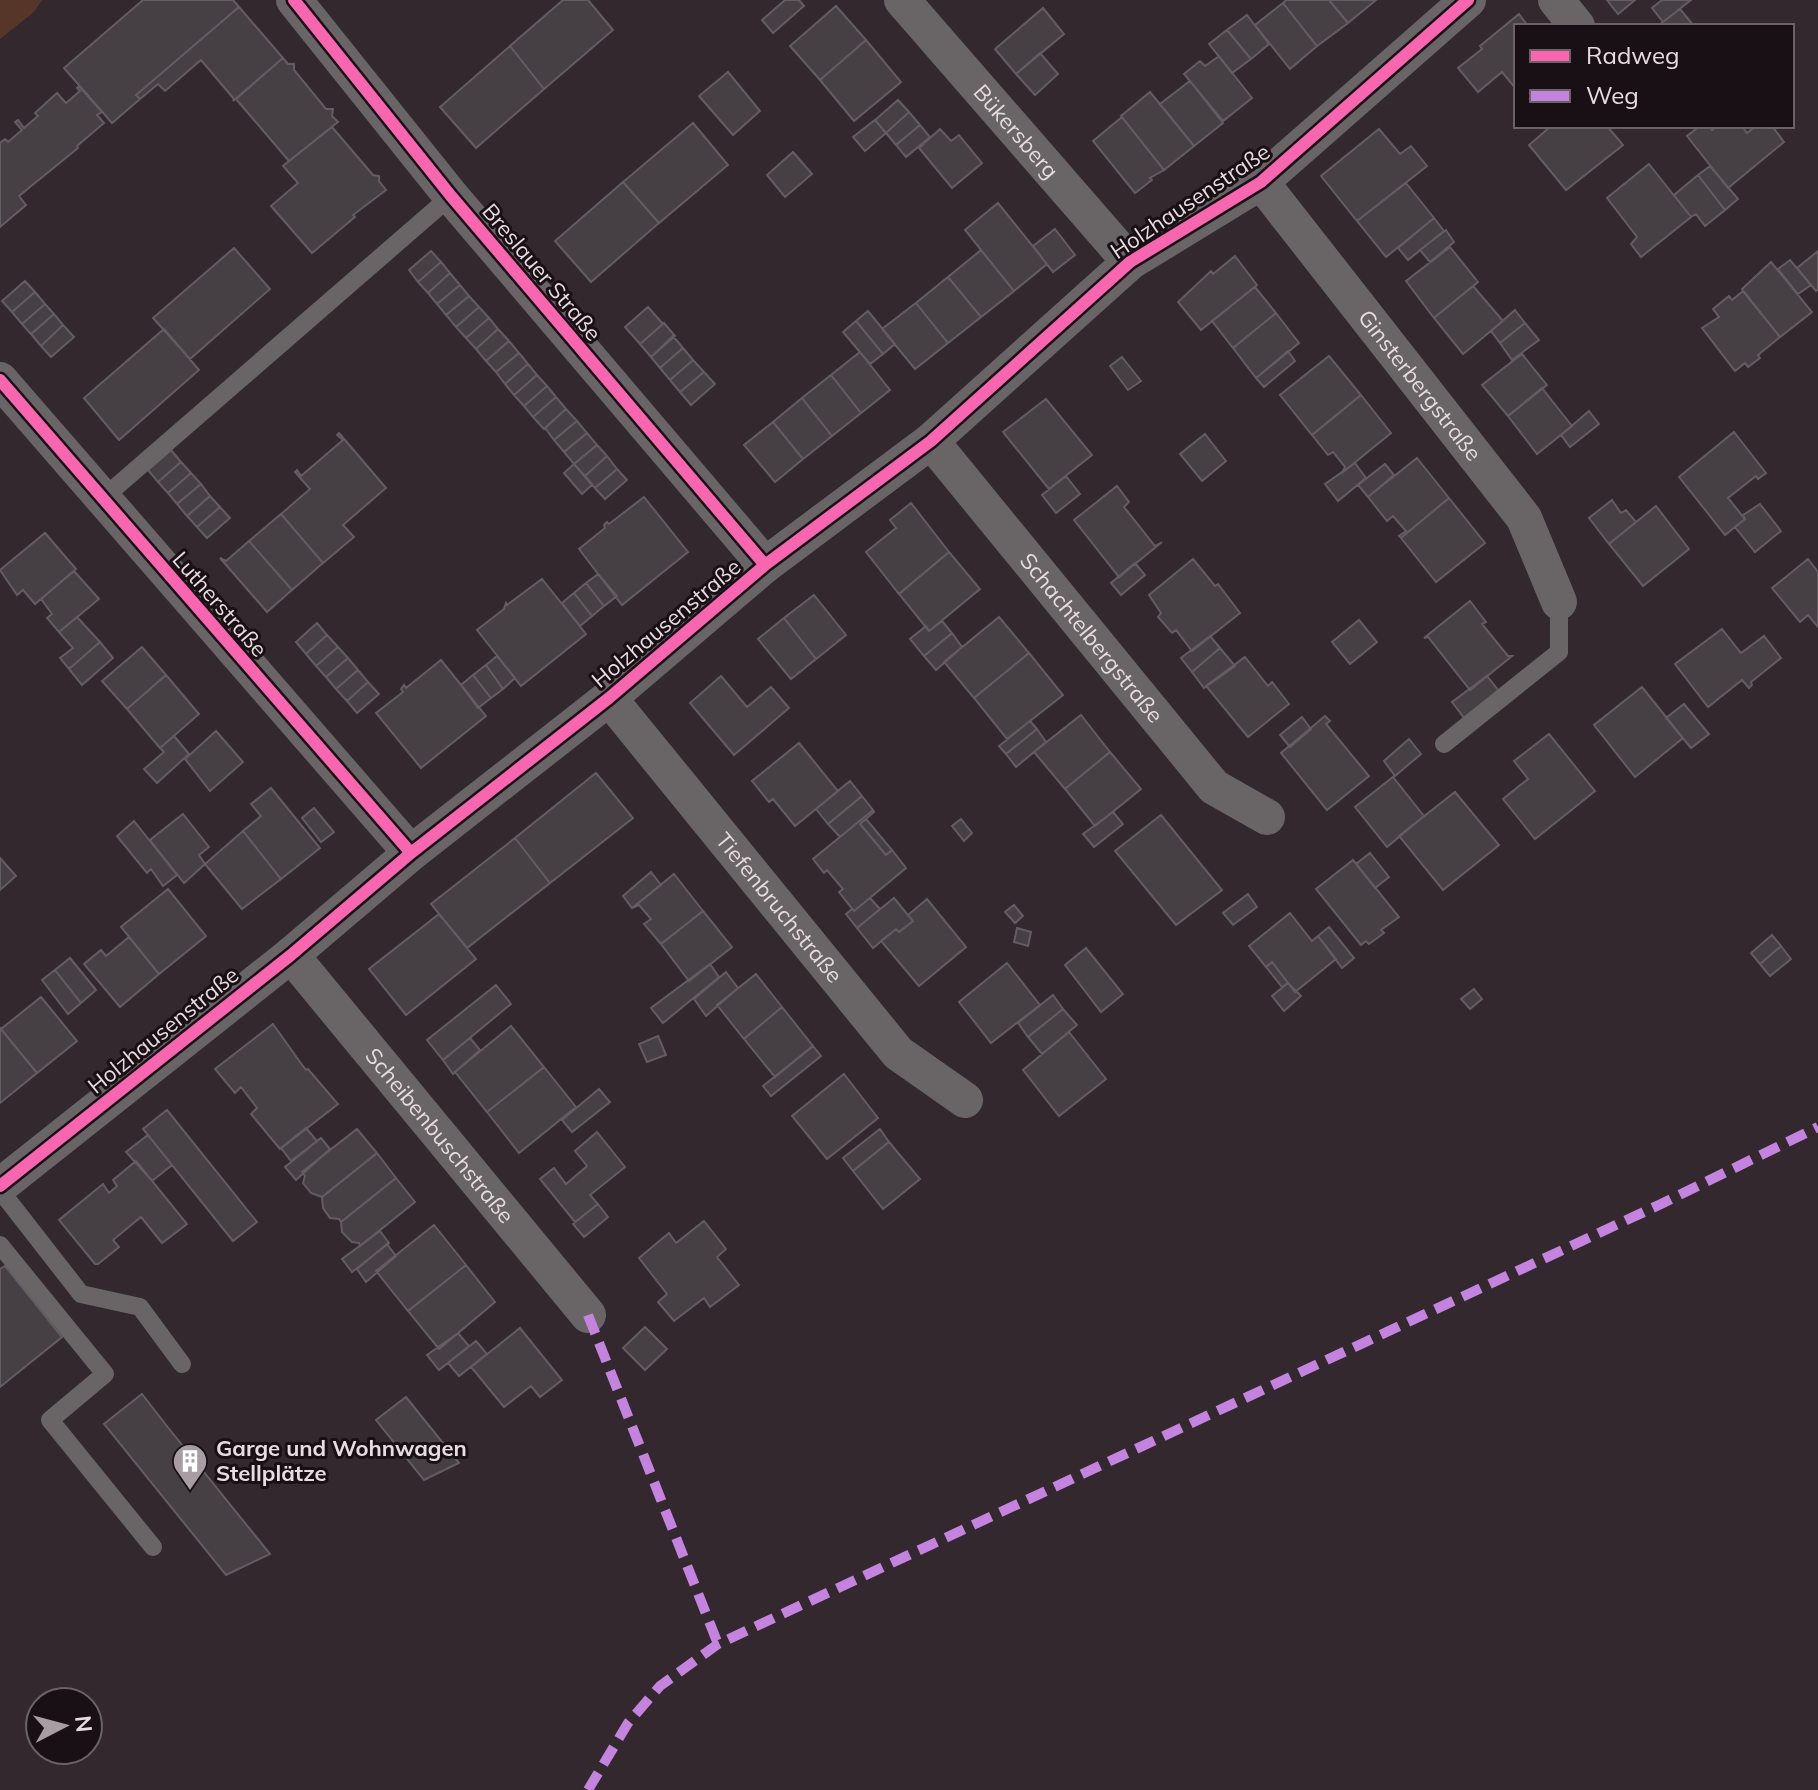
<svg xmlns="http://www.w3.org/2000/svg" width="1818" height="1790" viewBox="0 0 1818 1790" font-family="Mulish,sans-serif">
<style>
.green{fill:#553628}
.building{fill:#463f44;stroke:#645c62;stroke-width:2}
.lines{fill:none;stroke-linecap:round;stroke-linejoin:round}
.service{stroke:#696465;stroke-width:18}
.minor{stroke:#696465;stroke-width:36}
.quiet{stroke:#c483df;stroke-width:10;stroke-dasharray:20 10;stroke-linecap:butt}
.cycleway-casing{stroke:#181014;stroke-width:17}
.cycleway{stroke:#f766af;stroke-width:12}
.labels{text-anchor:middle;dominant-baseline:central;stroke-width:6;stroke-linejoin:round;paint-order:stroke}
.street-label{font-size:22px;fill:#e8dce2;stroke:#181014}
.poi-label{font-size:22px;font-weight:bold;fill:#e8dce2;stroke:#181014;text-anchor:start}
</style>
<rect width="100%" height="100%" fill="#32282d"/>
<!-- green -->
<path class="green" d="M0,0H42L34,12L0,39Z"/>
<!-- building -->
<path class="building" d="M143,0H233L239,7L136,95L140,99L112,123L64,68Z
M563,0H588L613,30L544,89L510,46Z
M785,0H799L804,6L773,33L762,20Z
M1286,0H1329L1348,23L1317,46L1283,3Z
M1329,0H1376L1348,23Z
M1607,0H1635L1618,14Z
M1662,0H1691L1663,22L1652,8Z
M1283,3L1317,46L1290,69L1255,25Z
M836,6L866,40L820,80L790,46Z
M239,7L283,58L233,101L234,99L201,60L165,91L158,84L140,99L136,95Z
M1043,8L1064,34L1016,74L995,49Z
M1680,9L1694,26H1658L1663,22Z
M1519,14L1528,26H1516V89L1502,72L1478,92L1458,68L1482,49L1480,46Z
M1247,15L1269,44L1251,59L1227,30Z
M1227,30L1251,59L1232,73L1209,44Z
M866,40L901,82L854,121L820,80Z
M510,46L544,89L476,148L440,107Z
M1040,53L1058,74L1035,95L1016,74Z
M1219,56L1252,98L1223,121L1184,74L1200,61L1205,66Z
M283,58L288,64H294V70L326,109H333L332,116L338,122L289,161L236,99Z
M728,72L760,111L733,135L699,96Z
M1190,81L1223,123L1194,146L1160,104Z
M79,86L102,112L97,115L104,123L77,146L78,148L19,196L26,205L0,227V143L5,139L8,142L22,130L15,122L18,120L24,128L38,116L35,113L57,93L66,103L80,91L77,88Z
M1150,92L1194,146L1164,170L1121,116Z
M898,100L909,112L886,133L875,120Z
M909,112L920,125L896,145L886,133Z
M1122,117L1164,170L1150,178L1152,180L1135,193L1093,141Z
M875,120L886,133L865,151L853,137Z
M693,123L728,165L659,223L623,182Z
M920,125L930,137L906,157L896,145Z
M1607,126L1623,145L1566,190L1529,145L1551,126Z
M1700,126H1709L1712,130L1717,126H1742L1747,133L1756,126H1772L1784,142L1728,188L1687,136Z
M332,127L373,175L379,176V181L386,190L353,215L355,217L312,253L271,206L298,183L283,166Z
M940,129L951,141L959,135L982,163L952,188L919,148Z
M1379,129L1400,154L1411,146L1427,166L1357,221L1321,176Z
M793,152L812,174L785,197L767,175Z
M1649,164L1691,217L1641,257L1631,244L1637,237L1607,198Z
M1710,166L1738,199L1725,210L1698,175Z
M1698,175L1725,210L1705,226L1696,214L1691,217L1674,195Z
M623,182L659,223L591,282L555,241Z
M1406,183L1434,218L1386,257L1357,221Z
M998,203L1047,264L1014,291L965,230Z
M1434,218L1444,231L1408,260L1398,248Z
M1055,229L1075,255L1053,272L1033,246Z
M1446,230L1454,242L1430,262L1420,250Z
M1450,247L1478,282L1434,318L1406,281Z
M234,248L270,289L190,359L153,318Z
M981,250L1014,291L981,317L948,277Z
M431,251L441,262L418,282L409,270Z
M1818,251V289L1816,291L1797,268Z
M1235,256L1257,285L1201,330L1178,302L1211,271L1213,274Z
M1790,260L1811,285L1798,294L1778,269Z
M441,262L450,273L428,293L418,282Z
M1771,262L1812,312L1780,337L1742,289Z
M450,273L460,285L437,304L428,293Z
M948,277L981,317L948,343L916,303Z
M25,281L35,292L12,312L2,301Z
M460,285L469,296L446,315L437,304Z
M1473,286L1503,321L1463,354L1434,318Z
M1255,287L1276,313L1233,348L1212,321Z
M1743,291L1780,337L1758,355L1760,358L1748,367L1745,363L1735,371L1702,328L1719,317L1713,309L1729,296L1732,300Z
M35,292L45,304L22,324L12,312Z
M469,296L479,307L456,327L446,315Z
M916,303L948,343L915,369L882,329Z
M45,304L54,314L31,334L22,324Z
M479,307L489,318L466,338L456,327Z
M648,307L663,324L640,344L625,327Z
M1515,310L1525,323L1500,343L1491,331Z
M868,311L895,344L883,354L856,321Z
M1276,313L1299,343L1256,378L1233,348Z
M54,314L63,325L41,346L31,334Z
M489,318L498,329L476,349L466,338Z
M856,321L883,354L870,364L843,332Z
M664,323L675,336L651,357L640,344Z
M1525,323L1539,340L1512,360L1500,343Z
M63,325L74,337L51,357L41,346Z
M164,329L199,370L119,440L84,398Z
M498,329L509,341L486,361L476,349Z
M673,336L683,348L660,368L651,357Z
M509,341L519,353L496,372L486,361Z
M683,348L693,360L670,380L660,368Z
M1288,351L1295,361L1264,387L1256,378Z
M860,352L890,390L861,413L831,375Z
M519,353L528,364L505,384L496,372Z
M1522,354L1547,385L1508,416L1482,385Z
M1329,356L1361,395L1312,435L1280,395Z
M1122,357L1141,381L1128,390L1110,366Z
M693,360L704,372L680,392L670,380Z
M528,364L537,375L514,395L505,384Z
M704,372L715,384L691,405L680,392Z
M537,375L547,386L524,406L514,395Z
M831,375L861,413L832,436L802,398Z
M547,386L556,397L533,417L524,406Z
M1542,388L1572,426L1537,454L1508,416Z
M1361,395L1391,433L1342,473L1345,467L1333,452L1328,455L1312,435Z
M556,397L566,409L544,429L533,417Z
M802,398L832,436L803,459L773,422Z
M1046,399L1092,455L1049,489L1003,432Z
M566,409L577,421L554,440L545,428Z
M1589,411L1599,424L1570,447L1561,435Z
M577,421L587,433L564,452L554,440Z
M773,422L803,459L775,482L744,445Z
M1734,432L1766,473L1758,479L1756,476L1728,498L1745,519L1725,535L1679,477Z
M339,433L386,488L343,525L354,537L323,563L281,514L310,489L295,472L297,470L301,476L343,440L337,435Z
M587,433L597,445L574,464L564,452Z
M1205,434L1226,461L1202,481L1180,454Z
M597,445L607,456L585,476L574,464Z
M171,450L181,462L158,482L148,470Z
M607,456L617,469L595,488L585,476Z
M1417,458L1449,498L1401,538L1399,536L1406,531L1393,516L1387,521L1368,497Z
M181,462L191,473L168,493L158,482Z
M1355,463L1366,478L1338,501L1325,484Z
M574,464L592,485L582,494L564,473Z
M1385,464L1394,475L1368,497L1358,485Z
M617,469L627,480L605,499L595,488Z
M191,473L201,484L177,504L168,493Z
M1066,476L1080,494L1056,513L1042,495Z
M201,484L210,496L187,516L177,504Z
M1117,486L1129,502L1124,507L1155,546L1162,542L1119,577L1074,520Z
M210,496L220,507L197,527L187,516Z
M644,497L688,552L622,605L579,549L605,528L604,525L607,522L609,524Z
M1449,498L1485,543L1436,582L1401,538Z
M1612,500L1621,513L1626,510L1636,522L1609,544L1589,518Z
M911,503L949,552L899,594L866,552L896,528L890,520Z
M1760,504L1781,531L1755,552L1735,527L1745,519L1743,515Z
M1656,506L1689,549L1643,586L1609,544Z
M220,507L230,518L207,538L197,527Z
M281,514L323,563L292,590L249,541Z
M45,533L76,569L35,604L23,590L17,595L0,570Z
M249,541L292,590L267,612L220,558L226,561Z
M949,552L980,589L929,631L899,594Z
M1193,559L1215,586L1218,584L1240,613L1192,651L1176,630L1172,633L1158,617L1161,613L1149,595Z
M1808,559L1818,572V627L1808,615L1800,622L1772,588Z
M1135,563L1145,575L1121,595L1111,583Z
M74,571L99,599L59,632L47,618L52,614L41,599Z
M598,574L617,596L604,606L586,583Z
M542,579L586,634L521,686L477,630L504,609L506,603L507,605Z
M586,583L604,606L592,616L574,593Z
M574,593L592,616L580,626L562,603Z
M814,595L846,635L816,659L784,618Z
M1470,601L1486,622L1482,624L1508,656H1512L1470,690L1428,637L1424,638Z
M77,617L100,642L69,669L60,658L73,648L59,632Z
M999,617L1029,653L974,698L944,662Z
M784,618L816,659L791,679L758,639Z
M1359,620L1377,642L1350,664L1332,642Z
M942,621L952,633L924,656L910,639L926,626L929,631Z
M317,623L327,635L306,654L296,642Z
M1722,629L1741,653L1764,636L1781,658L1751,682L1752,685L1749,688L1742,680L1708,707L1675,664Z
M952,633L962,647L936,670L924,656Z
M327,635L338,647L316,666L306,654Z
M1210,636L1220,648L1192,672L1181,658Z
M100,642L113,658L82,685L69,669Z
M142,647L166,675L127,709L102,681Z
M338,647L348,658L326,677L316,666Z
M1220,648L1235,666L1204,688L1192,672Z
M1029,653L1063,695L1007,739L974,698Z
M497,656L515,678L503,689L486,665Z
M1245,657L1268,686L1272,682L1289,704L1248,737L1206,686Z
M348,658L358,670L336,689L326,677Z
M441,660L486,716L421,768L376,713L403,692L401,689L404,685L406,688Z
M486,665L503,689L491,698L473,675Z
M358,670L368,682L347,701L336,689Z
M166,675L199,714L160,748L127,709Z
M473,675L491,698L478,708L461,685Z
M721,676L747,707L771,687L789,708L734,755L690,703Z
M1487,676L1499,691L1465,719L1452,702Z
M368,682L379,694L357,713L347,701Z
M1642,687L1683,738L1635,777L1594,725Z
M1684,704L1709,734L1691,748L1666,718Z
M1081,715L1110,752L1065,789L1034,752Z
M1325,716L1330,721L1326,724L1369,776L1327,810L1281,753Z
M1302,717L1311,729L1290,747L1280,735Z
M1030,721L1037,729L1006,754L999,746Z
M1037,729L1046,742L1016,767L1006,754Z
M216,731L243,762L210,791L185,759Z
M1549,734L1595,791L1535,839L1503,799L1528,779L1514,761Z
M174,736L189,754L157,783L144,769L164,752L160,748Z
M1409,739L1421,754L1395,776L1384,761Z
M799,743L838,791L795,826L773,799L769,802L752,781Z
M1110,752L1141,789L1095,826L1065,789Z
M596,773L633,818L550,883L515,838Z
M1393,777L1424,816L1387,847L1355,807Z
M850,781L862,796L828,824L816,809Z
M271,788L320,848L281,879L243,831L261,816L251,804Z
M1455,792L1499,845L1443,890L1399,836Z
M862,796L873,810L840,837L828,824Z
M314,808L334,832L321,842L302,818Z
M873,810L874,812L860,824L886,855L892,850L906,868L854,911L839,892L843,889L827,870L824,873L813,859Z
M1113,812L1123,824L1094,847L1083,834Z
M183,814L209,847L199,855L205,864L184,883L150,840Z
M1161,815L1222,890L1176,925L1115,851Z
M866,819L892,850L886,855L860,824Z
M961,819L972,833L964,841L952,826Z
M134,821L177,875L163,886L151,869L147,873L117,836Z
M243,831L281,879L242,909L205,864Z
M515,838L550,883L467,948L431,904Z
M1370,853L1389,877L1375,888L1356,864Z
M0,858L16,876L0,890Z
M1353,860L1399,917L1381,930L1384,933L1369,944L1366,941L1361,945L1316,889Z
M651,872L661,885L632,908L623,896Z
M674,874L703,911L661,944L644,924L651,919L639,905L632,908Z
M168,889L206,936L159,974L121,927Z
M1248,894L1257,907L1233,925L1223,913Z
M870,898L880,909L857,928L846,914L852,909L854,911Z
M894,898L913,921L899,932L896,929L873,948L857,928Z
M927,899L966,947L919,986L881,941L896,929L899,932L913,921L908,915Z
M1014,905L1023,916L1015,923L1005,912Z
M703,911L732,947L689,981L661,944Z
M1290,913L1312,941L1318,936L1336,959L1295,992L1272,962L1266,967L1249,946Z
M439,914L476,959L406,1015L369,969Z
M1329,927L1354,958L1342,968L1318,936Z
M1017,928L1031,932L1028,946L1014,942Z
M1772,935L1781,946L1760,964L1751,953Z
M129,937L159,974L120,1007L84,964L101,950L106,956Z
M1781,946L1791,959L1770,976L1760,964Z
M1086,948L1123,994L1101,1012L1065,965Z
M70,958L96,990L81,1003L55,970Z
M1272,962L1288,983L1282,987L1266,967Z
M1007,963L1040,1005L991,1043L959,1002Z
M710,964L719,977L663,1023L651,1008Z
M55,970L81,1003L68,1014L42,980Z
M726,972L738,988L706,1016L694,999Z
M756,974L782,1007L744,1039L717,1005Z
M1288,983L1301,996L1284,1011L1272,996Z
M496,985L511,1004L443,1060L427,1040Z
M1474,989L1482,999L1470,1009L1461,999Z
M1053,995L1063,1009L1028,1037L1018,1023Z
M41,997L77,1041L37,1073L1,1029Z
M782,1007L813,1046L775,1077L744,1039Z
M1063,1009L1077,1025L1042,1054L1028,1037Z
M273,1024L300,1062L306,1070L308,1069L338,1104L280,1149L251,1114L257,1108L241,1087L235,1093L215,1069Z
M511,1026L544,1067L487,1112L455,1072Z
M0,1028L37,1073L0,1103Z
M1069,1032L1106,1079L1059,1116L1023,1070Z
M658,1036L666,1055L647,1062L639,1044Z
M470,1038L480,1050L453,1074L443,1060Z
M813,1046L821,1056L771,1096L763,1086Z
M544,1067L576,1107L519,1153L487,1112Z
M844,1074L878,1118L827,1159L792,1116Z
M599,1089L610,1102L572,1132L562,1120Z
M167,1110L257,1222L233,1241L143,1129Z
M306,1128L317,1141L291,1161L281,1148Z
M357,1129L377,1153L322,1197L311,1193L303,1183L305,1176L302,1172Z
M880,1129L889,1142L853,1171L843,1158Z
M597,1132L625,1167L590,1195L598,1204L575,1222L540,1179L554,1168L566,1184L587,1166L575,1151Z
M148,1135L172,1165L152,1181L126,1152Z
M321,1138L330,1149L296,1180L285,1167Z
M889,1142L920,1179L883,1209L853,1171Z
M377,1153L396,1178L341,1222L339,1219L330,1218L323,1208L322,1197Z
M136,1161L187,1224L162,1243L141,1217L113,1240L119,1247L98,1264H95L59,1220L103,1184L109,1193L117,1186L113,1180Z
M396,1178L415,1202L360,1246L359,1243L352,1242L342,1232L341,1222Z
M598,1204L608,1217L584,1237L573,1224Z
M704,1221L726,1249L717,1257L739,1285L710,1307L704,1298L674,1321L658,1302L667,1294L639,1258L669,1233L676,1243Z
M434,1225L466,1265L408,1311L376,1271Z
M380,1231L389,1243L352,1272L342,1259Z
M387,1244L396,1256L366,1282L357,1269Z
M466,1265L495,1302L439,1349L408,1311Z
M5,1266L62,1337L0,1387V1269Z
M645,1327L667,1349L645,1370L623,1348Z
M520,1328L562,1380L540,1397L531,1386L504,1407L471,1367Z
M458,1333L469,1346L439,1370L427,1355Z
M476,1341L487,1354L459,1376L448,1363Z
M142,1394L170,1430L270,1554L226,1575L104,1424Z
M406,1397L459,1463L424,1480L376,1420Z"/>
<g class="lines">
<!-- service -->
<path class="service" d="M102,499L451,196
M1444,744L1559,652V602
M0,1190L81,1294L140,1307L182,1364
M0,1245L105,1374L50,1420L153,1547"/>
<!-- minor -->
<g class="minor">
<path d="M294,0L451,196L765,565"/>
<path id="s1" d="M902,0L1130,262"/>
<path d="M1556,0L1577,26"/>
<path id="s2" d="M1261,182L1524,518L1559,602"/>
<path d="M0,380L411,853"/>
<path id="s3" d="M931,441L1214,787L1267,817"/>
<path id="s4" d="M609,698L898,1053L965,1100"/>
<path id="s5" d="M291,955L588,1315"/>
<path d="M0,1186L291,955L411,853L609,698L765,565L931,441L1130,262L1261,182L1468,0"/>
</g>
<!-- quiet -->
<path class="quiet" d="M588,1315L718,1644
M588,1790L628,1723L660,1686L718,1644L1661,1204L1818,1127"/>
<!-- cycleway casing -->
<g class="cycleway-casing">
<path id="cycleway" d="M294,0L451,196L765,565
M0,380L411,853
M0,1186L291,955L411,853L609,698L765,565L931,441L1130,262L1261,182L1468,0"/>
</g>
<!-- cycleway -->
<use href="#cycleway" class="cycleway"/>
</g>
<!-- icons -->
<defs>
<g id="building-pin" transform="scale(1.8)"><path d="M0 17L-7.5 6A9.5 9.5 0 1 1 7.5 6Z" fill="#a89da3" stroke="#181014"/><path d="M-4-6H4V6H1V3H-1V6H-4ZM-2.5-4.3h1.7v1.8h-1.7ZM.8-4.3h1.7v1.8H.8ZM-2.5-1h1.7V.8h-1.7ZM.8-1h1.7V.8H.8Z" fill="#fff"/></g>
</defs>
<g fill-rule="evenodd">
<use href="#building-pin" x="190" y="1461"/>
</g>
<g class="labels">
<!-- street labels -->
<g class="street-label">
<text stroke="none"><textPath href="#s1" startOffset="174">Bükersberg</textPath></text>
<text transform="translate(1190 201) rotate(-34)">Holzhausenstraße</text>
<text transform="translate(542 272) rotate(50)">Breslauer Straße</text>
<text stroke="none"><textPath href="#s2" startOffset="258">Ginsterbergstraße</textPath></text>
<text transform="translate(220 604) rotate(49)">Lutherstraße</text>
<text transform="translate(666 623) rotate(-40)">Holzhausenstraße</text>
<text stroke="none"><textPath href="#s3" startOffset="254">Schachtelbergstraße</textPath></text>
<text stroke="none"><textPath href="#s4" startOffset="270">Tiefenbruchstraße</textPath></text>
<text transform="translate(163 1030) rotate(-39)">Holzhausenstraße</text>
<text stroke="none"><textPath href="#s5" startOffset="234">Scheibenbuschstraße</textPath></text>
</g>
<!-- poi labels -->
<g class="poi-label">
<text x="216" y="1448">Garge und Wohnwagen<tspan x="216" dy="25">Stellplätze</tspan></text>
</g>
</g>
<!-- legend -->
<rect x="1514" y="24" width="280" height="104" fill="#181014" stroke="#6b6266" stroke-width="2"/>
<rect x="1530" y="50" width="40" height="12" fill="#f766af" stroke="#6b6266" stroke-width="2"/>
<text x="1586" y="64" font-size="24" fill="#e8dce2">Radweg</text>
<rect x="1530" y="90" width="40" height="12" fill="#c483df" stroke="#6b6266" stroke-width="2"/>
<text x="1586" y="104" font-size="24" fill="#e8dce2">Weg</text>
<!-- north arrow -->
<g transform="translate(64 1726) rotate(84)"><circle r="38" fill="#181014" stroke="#6b6266" stroke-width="2"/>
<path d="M0-6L14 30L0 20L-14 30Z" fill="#a89da3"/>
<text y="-12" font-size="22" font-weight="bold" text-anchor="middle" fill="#e8dce2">N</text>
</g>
</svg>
